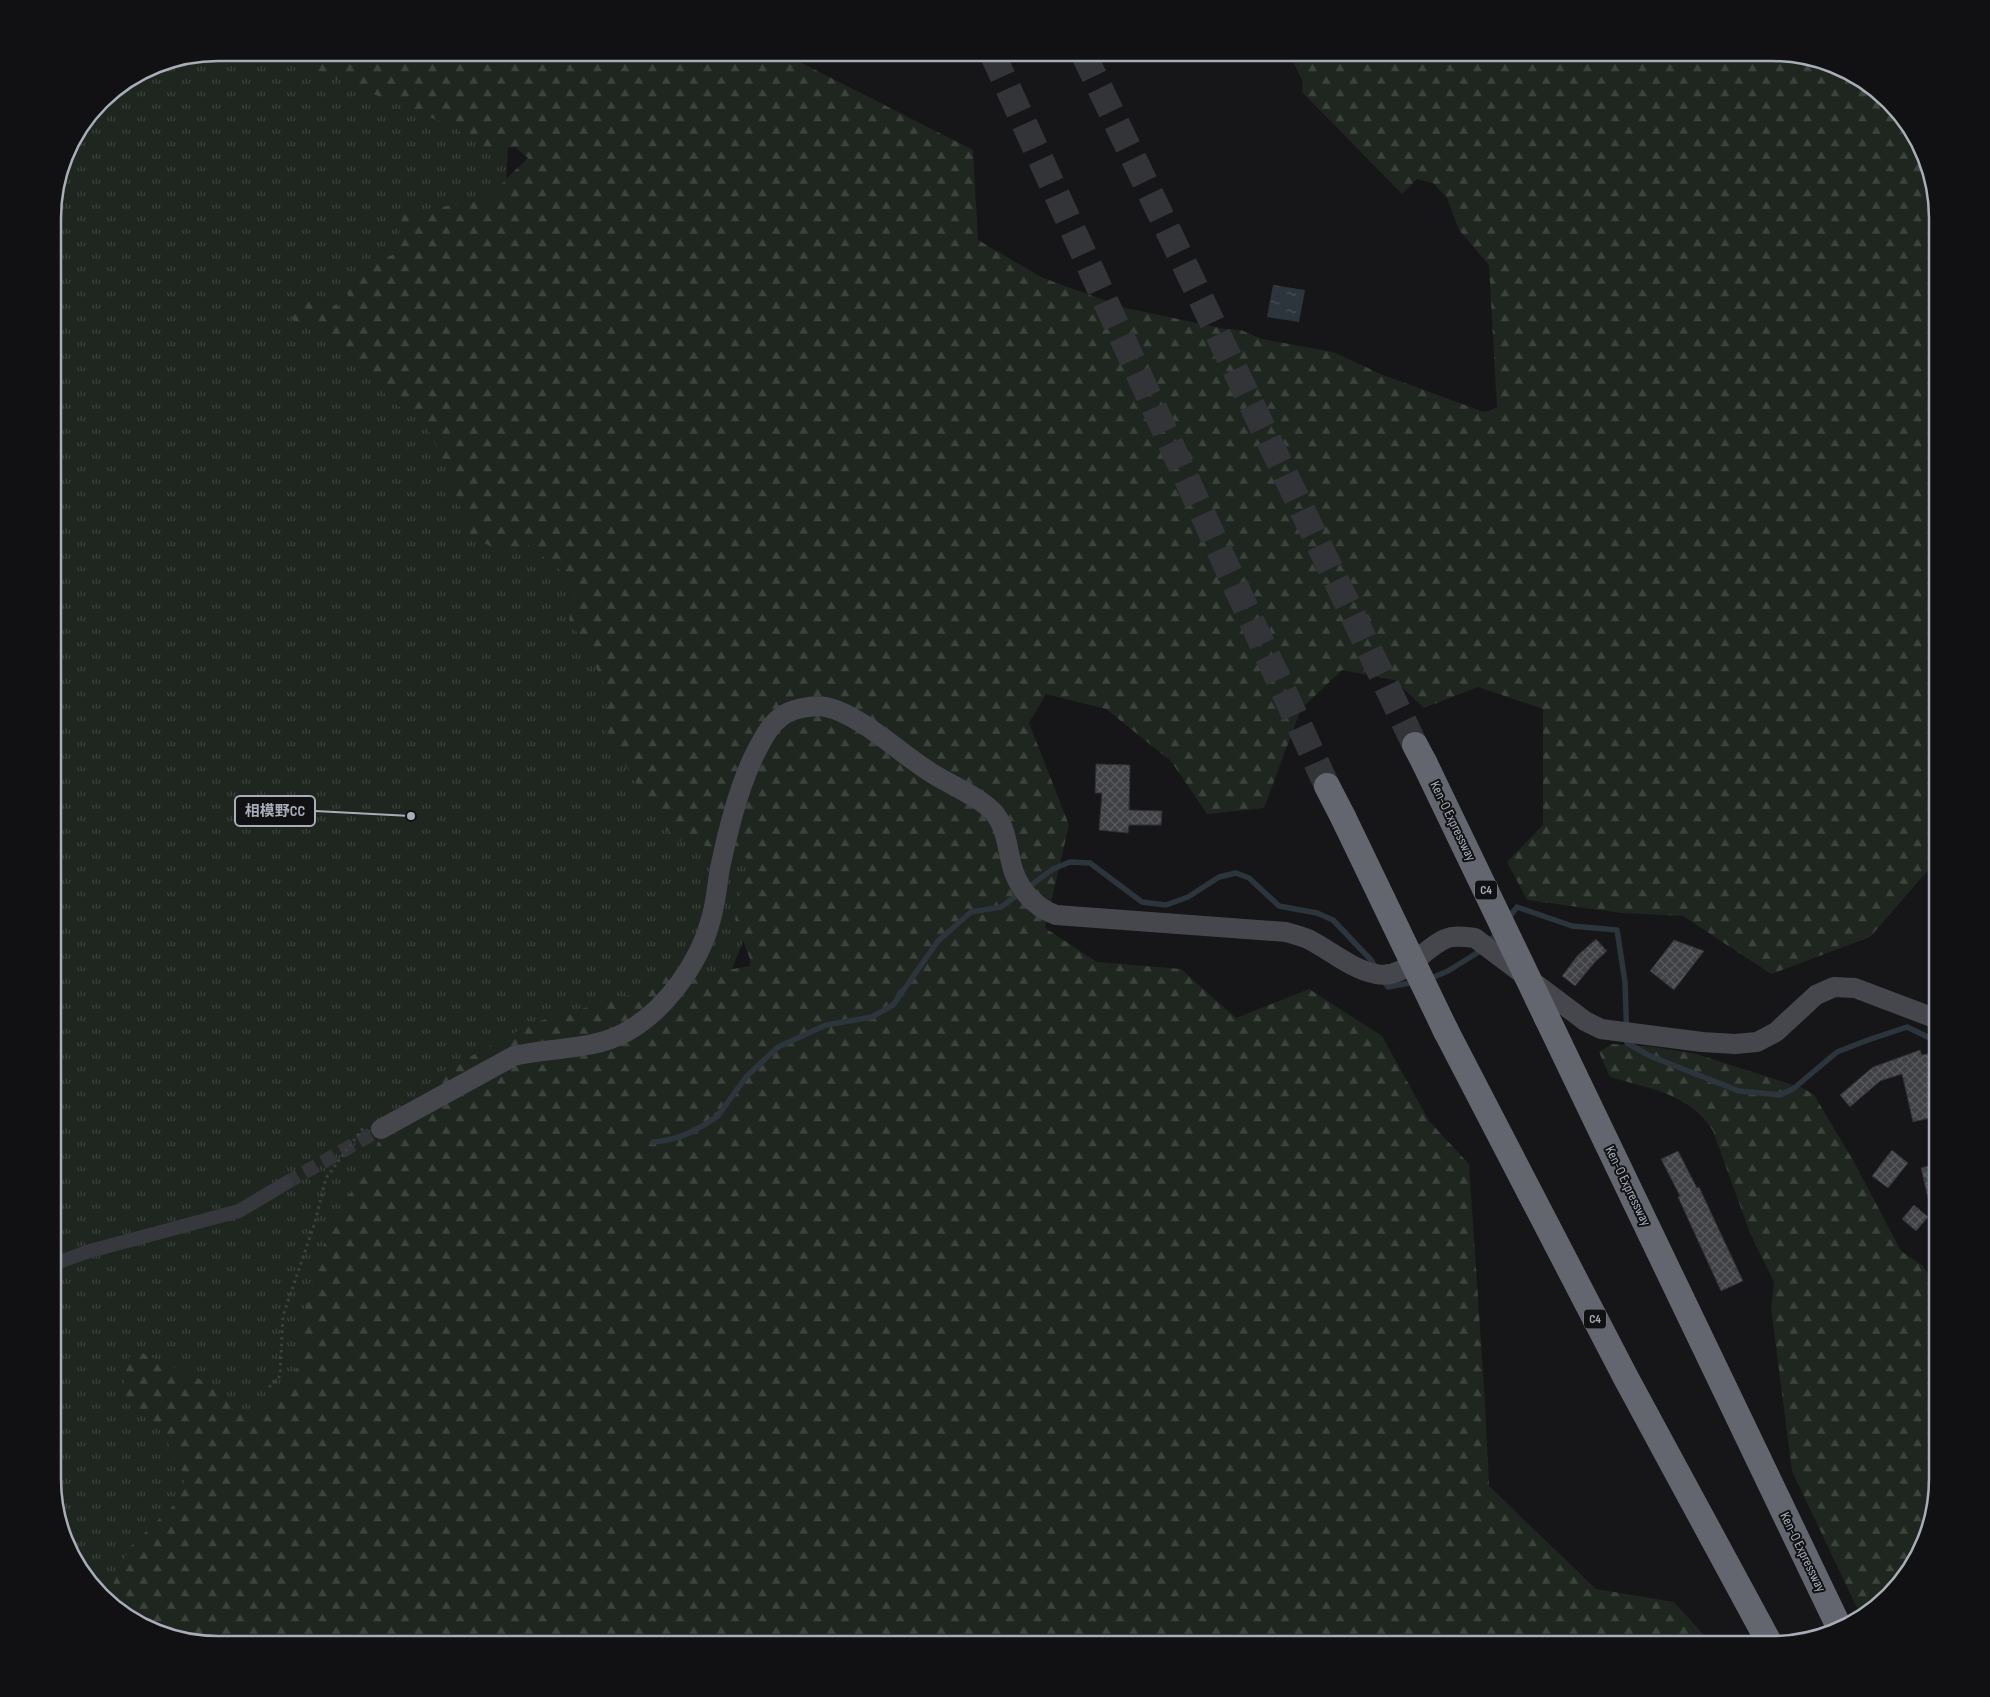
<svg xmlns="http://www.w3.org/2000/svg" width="1990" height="1697" viewBox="0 0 1990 1697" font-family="'Sofia Sans Condensed','Noto Sans JP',sans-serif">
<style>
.grass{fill:url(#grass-tufts)}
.forest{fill:url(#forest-firs)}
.water{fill:url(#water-ripples)}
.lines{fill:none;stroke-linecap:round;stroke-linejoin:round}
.stream{stroke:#2c353c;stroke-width:5.5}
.building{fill:url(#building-cross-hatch);stroke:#303034}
.street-tunnel{stroke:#333438;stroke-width:14;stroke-dasharray:14 7;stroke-linecap:butt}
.highway-tunnel{stroke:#333438;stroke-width:26;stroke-dasharray:26 13;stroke-linecap:butt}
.path{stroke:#3d3f44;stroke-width:3;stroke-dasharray:2.5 4;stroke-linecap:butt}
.street{stroke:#37383d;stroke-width:14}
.secondary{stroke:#45474d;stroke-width:20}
.highway{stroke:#63666e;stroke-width:26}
.highway-bridge{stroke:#63666e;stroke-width:26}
.labels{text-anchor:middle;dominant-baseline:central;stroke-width:4;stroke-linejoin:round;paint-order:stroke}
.shield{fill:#111113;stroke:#7b7e86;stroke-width:1}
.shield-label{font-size:12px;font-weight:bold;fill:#a8adb8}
.street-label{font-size:14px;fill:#a8adb8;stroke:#111113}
.rim{fill:none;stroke:#a8adb8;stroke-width:2.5}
.leader{fill:none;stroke:#a8adb8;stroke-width:2}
.callout-dot{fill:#a8adb8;stroke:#111113;stroke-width:2}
.callout{fill:#111113;stroke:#a8adb8;stroke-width:2}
.callout-label{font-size:15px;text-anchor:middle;font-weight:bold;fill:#a8adb8}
</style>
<defs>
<pattern id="grass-tufts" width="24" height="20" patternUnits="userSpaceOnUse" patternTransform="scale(1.25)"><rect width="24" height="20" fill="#1e261f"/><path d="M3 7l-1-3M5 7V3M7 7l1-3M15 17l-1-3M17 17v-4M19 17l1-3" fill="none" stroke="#3c433d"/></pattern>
<pattern id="forest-firs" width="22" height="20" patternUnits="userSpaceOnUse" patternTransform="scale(1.25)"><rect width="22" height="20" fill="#1e261f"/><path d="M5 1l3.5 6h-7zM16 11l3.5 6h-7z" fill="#3c433d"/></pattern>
<pattern id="water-ripples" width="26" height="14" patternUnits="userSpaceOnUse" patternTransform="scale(1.25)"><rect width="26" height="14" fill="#2c353c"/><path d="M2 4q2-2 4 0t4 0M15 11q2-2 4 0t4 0" fill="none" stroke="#485056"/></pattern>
<pattern id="building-cross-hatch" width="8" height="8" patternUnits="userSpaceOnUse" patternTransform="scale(1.25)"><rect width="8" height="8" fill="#404145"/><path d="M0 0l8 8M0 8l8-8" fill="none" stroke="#595a5e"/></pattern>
</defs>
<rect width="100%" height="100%" fill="#161618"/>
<!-- grass -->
<path class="grass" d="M219,53H474L509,129L501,273L775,859L702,1047L218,1644L155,1632L109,1603L70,1552L53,1489V208L70,145L109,94L155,65Z"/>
<!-- forest -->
<path class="forest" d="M299,53H782L973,150L978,240L1043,278L1126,308L1225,329L1241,330L1262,339L1333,352L1383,375L1484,412L1497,408L1489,265L1459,230L1447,198L1433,183L1417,179L1402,194L1302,92L1303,82L1289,53H1772L1835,65L1881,94L1925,155L1937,219V860L1870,937L1771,974L1683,916L1622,913L1527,900L1507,862L1543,825V709L1478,687L1424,708L1394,680L1342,670L1301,709L1264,808L1207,814L1171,761L1106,709L1046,694L1029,723L1069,825L1045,928L1097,962L1181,969L1236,1018L1309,989L1382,1036L1429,1121L1469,1164L1485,1402L1489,1486L1596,1589L1674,1602L1712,1644H218L155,1632L109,1603L106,1600L130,1547L180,1499L185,1477L162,1432L132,1405L122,1392L129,1357L142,1353L210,1384L250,1418L274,1401L299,1365L301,1322L327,1235L378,1143L438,1074L533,1023L630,995L660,974L698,975L750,966V959L735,919L748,859L716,848L673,839L606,736L607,691L589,652L569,620L574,595L560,570L528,545L502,552L470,536L448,471L425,423L391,401L341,341L291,319L302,300L347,307L349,299L346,283L373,262L395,254L403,214L491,198L506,179L528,158L515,147L488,151L454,127L315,70Z
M1612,1044L1654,1047L1696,1054L1803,1088L1814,1095L1854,1162L1901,1251L1923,1266L1937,1288V1479L1925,1542L1896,1588L1860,1614L1792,1471L1771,1308L1774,1282L1750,1233L1713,1131C1691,1094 1648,1088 1610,1077L1599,1052Z"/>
<!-- water -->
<path class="water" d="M1273,285L1305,290L1299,322L1267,317Z"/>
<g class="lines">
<!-- stream -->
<path class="stream" d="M1507,920L1517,907L1572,926L1617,930L1625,982L1627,1043L1650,1056L1739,1091L1780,1095L1793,1089L1837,1052L1868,1040L1907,1027L1934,1040L1937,1044
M1382,978L1388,987L1415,982
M1429,979L1448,971L1485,948L1498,931
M653,1142C679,1140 696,1131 718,1116L716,1115L720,1113L746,1077L778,1047L826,1025L872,1017L893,1005L938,941L971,912L1001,907L1053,869L1070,862L1090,863L1142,902L1166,905L1188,897L1219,877L1236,873L1249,878L1279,906L1317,913L1333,920L1371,960L1376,968"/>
</g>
<!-- building -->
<path class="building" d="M1096,764L1130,765L1129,810L1162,811L1161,825H1129L1128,833L1099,830L1102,793H1095Z
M1596,939L1607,951L1595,962L1575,986L1562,976L1578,955Z
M1674,940L1704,951L1674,990L1650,971Z
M1920,1050L1922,1055L1931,1053L1938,1073V1116L1913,1122L1902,1074L1880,1081L1850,1107L1840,1095L1873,1067Z
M1892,1150L1908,1163L1888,1188L1872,1176Z
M1678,1151L1697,1188L1699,1187L1743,1281L1721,1291L1678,1197L1680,1196L1661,1159Z
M1935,1164L1938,1177V1215H1932L1921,1168Z
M1914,1205L1928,1217L1916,1231L1902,1219Z"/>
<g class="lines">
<!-- street-tunnel -->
<path class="street-tunnel" d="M286,1183L381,1129"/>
<!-- highway-tunnel -->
<path class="highway-tunnel" d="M992,53L1327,786
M1083,53L1415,745"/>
<!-- path -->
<path class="path" d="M269,1387L278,1379L280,1375L283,1316L315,1222L326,1178L363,1128"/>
<!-- street -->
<path class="street" d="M53,1264L90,1251L239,1211L286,1183"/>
<!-- secondary -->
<path class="secondary" d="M381,1129L514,1056C551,1047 592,1051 626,1032C666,1010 700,962 711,919C716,902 717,885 720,868C728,831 737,793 753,758C761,742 769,724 785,714C796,708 814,705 826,707C859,714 899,752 927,770C947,784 980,796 995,814C1006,828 1007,846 1011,862C1016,886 1033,907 1056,915L1286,932C1293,934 1301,936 1308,939C1330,950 1351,969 1376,974C1405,980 1422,949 1445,939C1455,935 1465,937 1475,938L1585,1021L1601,1029L1702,1042L1735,1044L1757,1042L1776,1032L1816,995L1834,987L1855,988L1937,1019"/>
<!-- highway -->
<path class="highway" d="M1415,745L1424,762
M1327,786L1343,817
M1547,1018L1840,1629
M1446,1031L1626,1378L1770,1644"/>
<!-- highway-bridge -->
<path class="highway-bridge" d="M1424,762L1547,1018
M1343,817L1446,1031"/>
</g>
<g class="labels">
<!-- shield labels -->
<g class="shield">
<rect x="1475" y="880.5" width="22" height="19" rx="4"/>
<rect x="1584" y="1309.5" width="22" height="19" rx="4"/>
</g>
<g class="shield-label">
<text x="1486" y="890">C4</text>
<text x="1595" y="1319">C4</text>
</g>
<!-- street labels -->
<g class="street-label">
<text transform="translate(1453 821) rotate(64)">Ken-O Expressway</text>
<text transform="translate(1628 1186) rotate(64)">Ken-O Expressway</text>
<text transform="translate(1803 1552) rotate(64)">Ken-O Expressway</text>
</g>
</g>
<!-- crop -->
<path d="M0 0H1990V1697H0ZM218 61H1772A157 157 0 0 1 1929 218V1479A157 157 0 0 1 1772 1636H218A157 157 0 0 1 61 1479V218A157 157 0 0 1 218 61Z" fill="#111113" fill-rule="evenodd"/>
<path class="rim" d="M218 61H1772A157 157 0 0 1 1929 218V1479A157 157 0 0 1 1772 1636H218A157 157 0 0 1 61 1479V218A157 157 0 0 1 218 61Z"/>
<!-- callouts -->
<path class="leader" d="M411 816L315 811"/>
<circle class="callout-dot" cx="411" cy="816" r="5"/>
<rect class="callout" x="235" y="796" width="80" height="30" rx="5"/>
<g class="callout-label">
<text x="275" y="816">相模野CC</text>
</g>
</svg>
